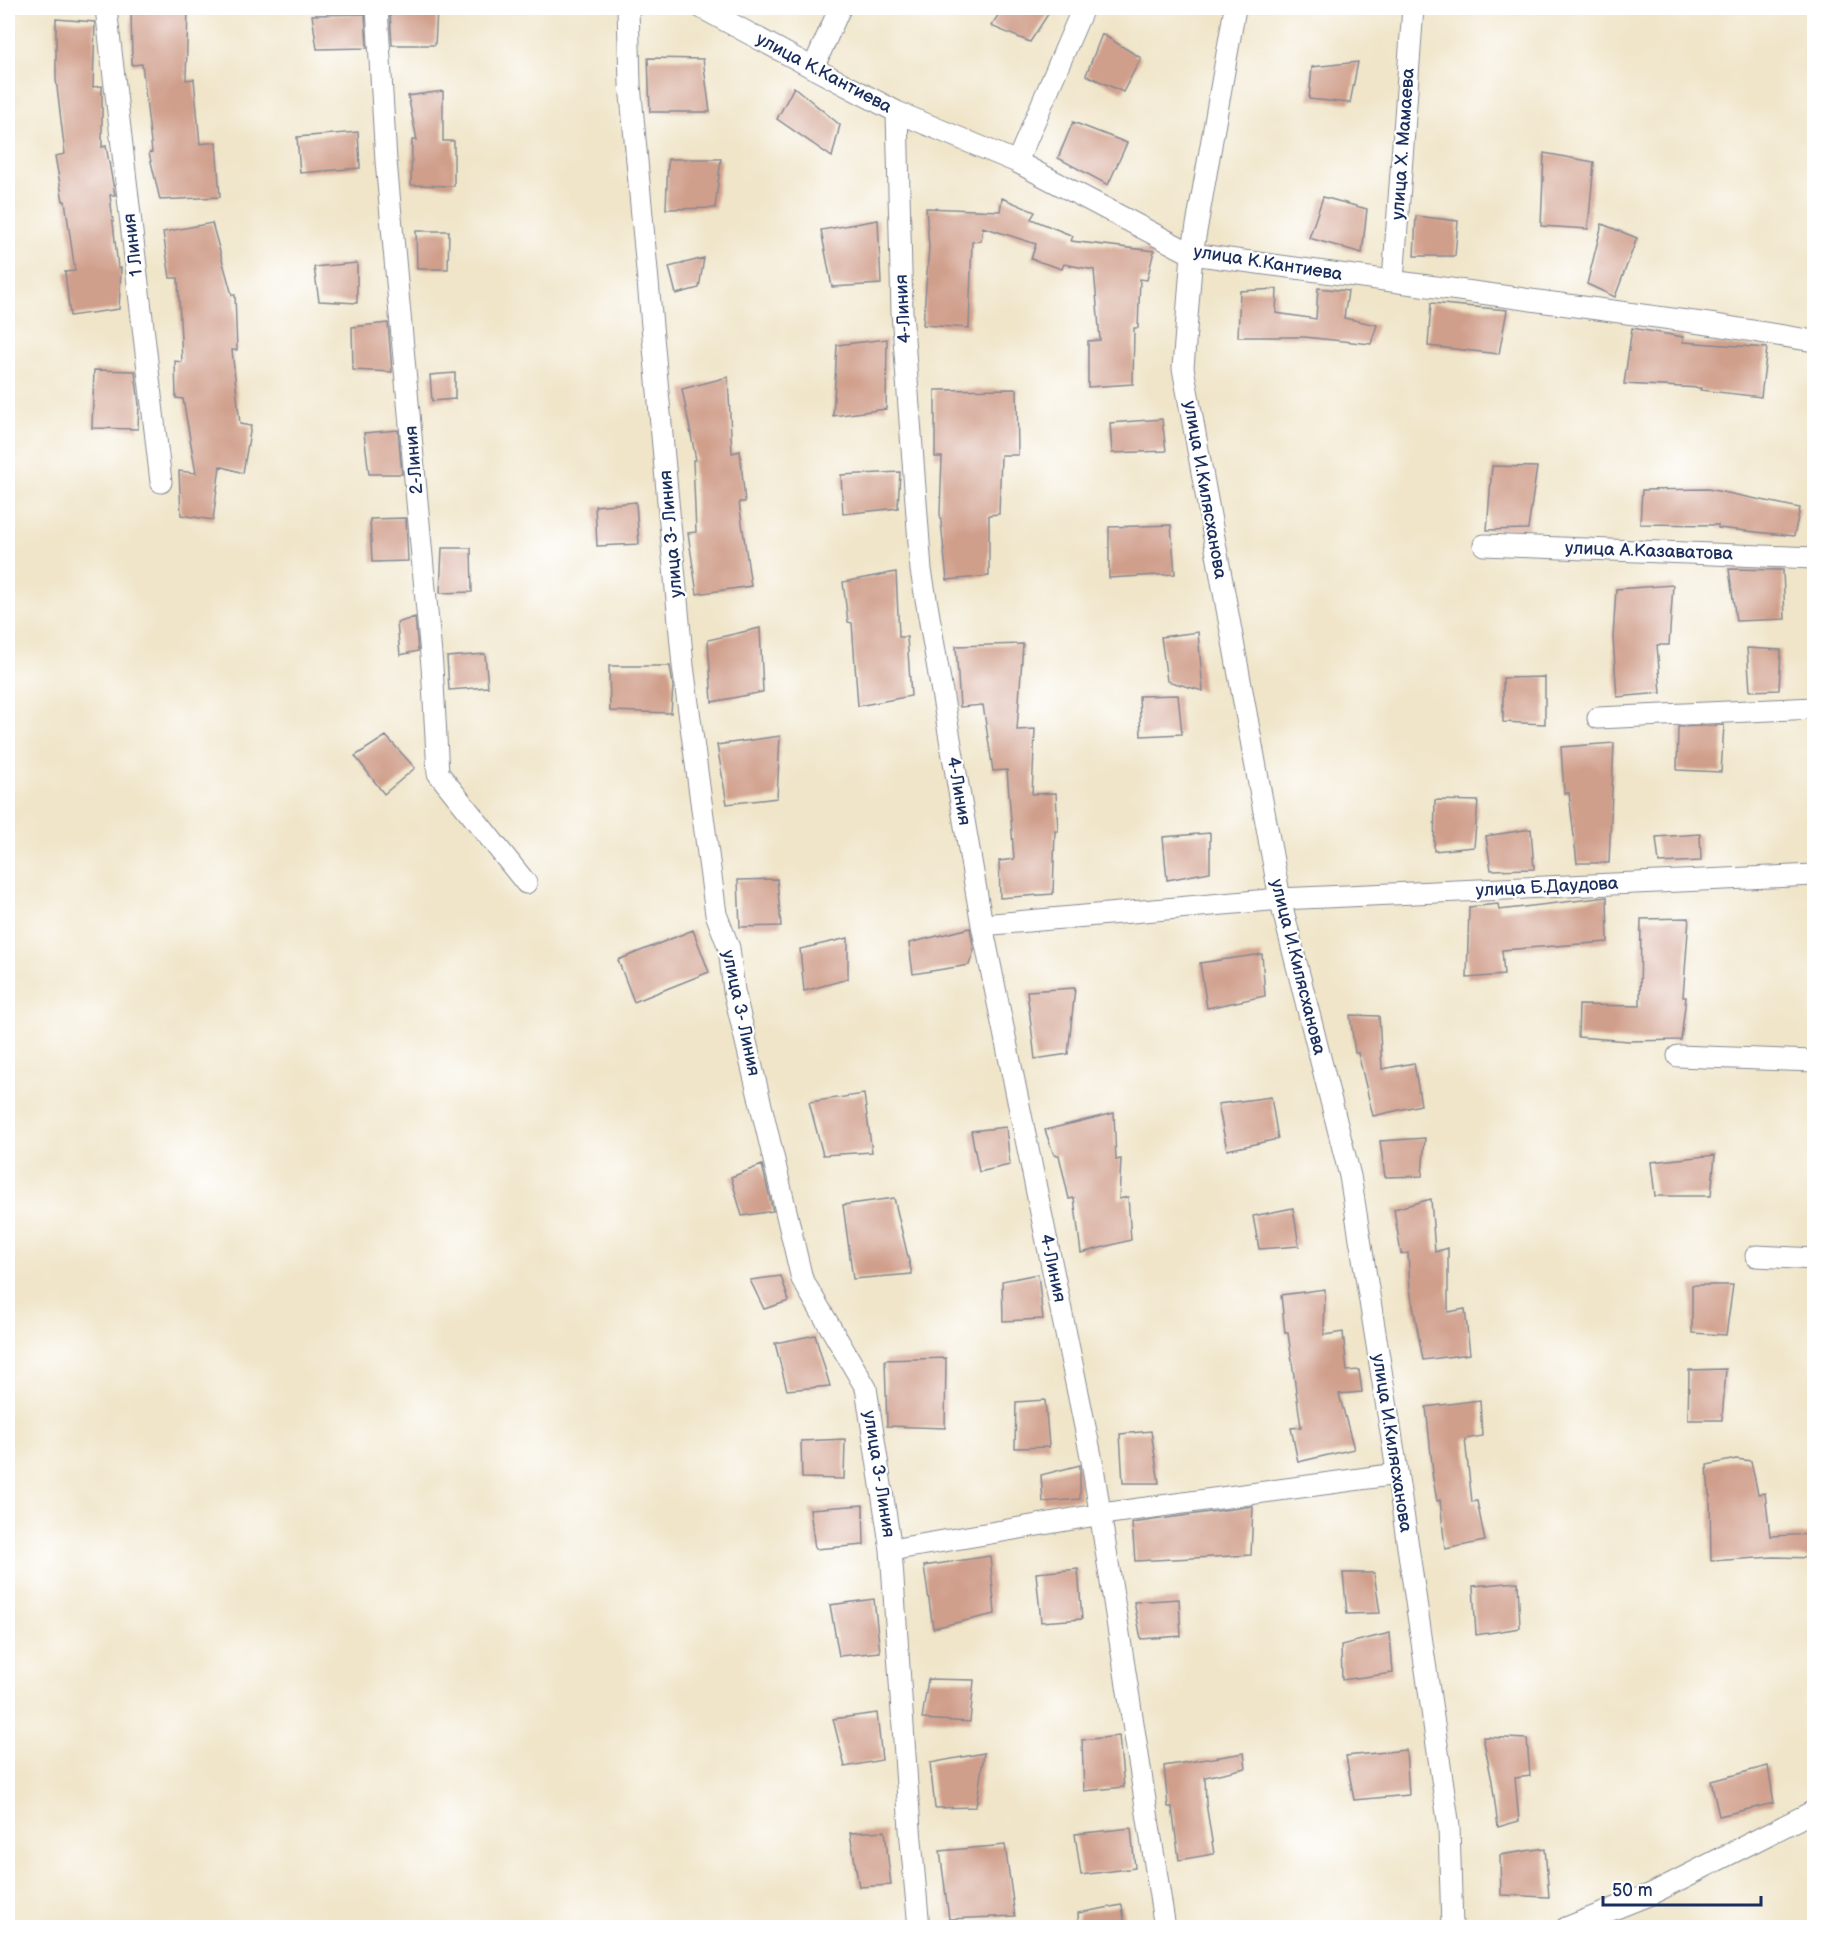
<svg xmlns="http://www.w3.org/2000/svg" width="1822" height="1935" viewBox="0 0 1822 1935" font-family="'Balsamiq Sans',sans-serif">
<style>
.building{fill:#d09f8b}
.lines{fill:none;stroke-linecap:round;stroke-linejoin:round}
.street-casing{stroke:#868a94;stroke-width:23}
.street{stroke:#fff;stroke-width:21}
.labels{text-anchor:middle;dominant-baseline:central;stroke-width:4.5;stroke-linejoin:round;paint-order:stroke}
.street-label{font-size:18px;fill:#1b2f5e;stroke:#fff}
</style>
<rect width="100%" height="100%" fill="#fff"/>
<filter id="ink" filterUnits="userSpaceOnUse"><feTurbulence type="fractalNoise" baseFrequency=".0167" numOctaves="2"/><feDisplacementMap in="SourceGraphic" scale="12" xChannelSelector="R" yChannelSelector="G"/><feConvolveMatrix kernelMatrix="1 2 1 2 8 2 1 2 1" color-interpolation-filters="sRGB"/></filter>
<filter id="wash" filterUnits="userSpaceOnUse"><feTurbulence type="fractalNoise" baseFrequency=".008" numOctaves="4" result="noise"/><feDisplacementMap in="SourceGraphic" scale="24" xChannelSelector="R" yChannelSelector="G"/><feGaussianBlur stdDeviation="1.35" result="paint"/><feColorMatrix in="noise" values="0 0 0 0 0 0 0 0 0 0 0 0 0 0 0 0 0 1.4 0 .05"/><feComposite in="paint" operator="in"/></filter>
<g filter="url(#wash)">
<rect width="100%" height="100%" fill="#f0e5c9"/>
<g id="blocks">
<!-- building -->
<path class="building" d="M131,8H188L186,80L194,79L200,144L216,142L220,197L160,200L149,153L152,152L142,64L132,65Z
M1003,8H1052L1030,42L991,26Z
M398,9L437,11L435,45H392L390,13H398Z
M365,14L367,48L317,49L312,15Z
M56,19L95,22L93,87L102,86V147L106,146L115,195H110L118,268H121L119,309L70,316L65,272L75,271L65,201H63L55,156L65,154L56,79Z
M1102,34L1141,58L1123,92L1086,75Z
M648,58L703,59L710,112H650Z
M1358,62L1350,103L1309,99L1312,67Z
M794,87L840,125L832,157L777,119Z
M443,91V141H454V186L411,185L412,140H417L408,96Z
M1073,122L1127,143L1108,185L1058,158Z
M358,132L360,168L300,173L297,137Z
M1544,153L1594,162L1588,229L1541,226Z
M668,159H721L715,208L666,209Z
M1323,197L1367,209L1362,253L1309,238Z
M1002,198L1035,212L1031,219L1073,236L1071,241L1154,251L1147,280L1140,279L1138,328H1134L1133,384L1088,387V341L1100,340L1094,270L1064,264L1062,269L1031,259L1036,244L983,227L981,241L972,242L969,328L923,325L929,247L926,208L1000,211Z
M1416,216L1458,221L1455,256H1414Z
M878,220L881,284L832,287L821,230Z
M212,223L232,295H235L237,350H232L240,424L251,426L243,473L220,466L213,520L181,515L179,471L196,473L183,399L176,398L175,361L182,362L178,278H170L163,232Z
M1602,224L1637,238L1615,297L1587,284Z
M416,231H449L448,269H417Z
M704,258L699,288L676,294L669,267Z
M357,263V303L319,301L314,267Z
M1318,288L1348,291L1344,318L1377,325L1371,344L1304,337H1238L1240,291L1277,289L1276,313L1316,319Z
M1431,303L1507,310L1499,354L1428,346Z
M388,323L392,372L353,370L352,327Z
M1632,328L1683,337V342L1767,348L1761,397L1700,390L1701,388L1624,384Z
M887,339L886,409L833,416L837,345Z
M94,370L135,371L139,405L138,429L92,428Z
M455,373V399L432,401L430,375Z
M728,377L732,453L740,451L745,502H739L751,586L697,594L688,533L696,532L693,460H696L682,389Z
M1017,389L1018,455H1001L999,514L989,515V576L947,580L940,513L942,457H935V390Z
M1162,419L1166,451L1112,453L1110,423Z
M398,430L402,474H369L364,433Z
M1492,466L1537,467L1528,529L1487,530Z
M900,472L898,508L843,514L841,475Z
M1708,489L1800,508L1794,536L1718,528V525L1640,524L1642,490Z
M636,502L639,544L597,546L595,506Z
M406,518L408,561L372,562L370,519Z
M1171,525L1175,574L1109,578V527Z
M442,548H471L472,592L440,593Z
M1729,569L1783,570L1785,619L1736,621Z
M896,572L899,637H907L911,696L858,706L852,623L848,622L843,582Z
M1673,585L1669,645H1657L1661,693L1617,697L1613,638L1616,589Z
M415,617L418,651L400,655L397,623Z
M760,628L763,692L712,702L708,640Z
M1198,632L1203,691L1167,681L1161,637Z
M1023,644L1017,730L1035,729L1032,794L1056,793L1058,831H1055L1053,894L1000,898L999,861L1014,859L1007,770L993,771L983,705L960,707L956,646Z
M1747,648L1781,650L1779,690L1750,691Z
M485,654L488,687L449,690L447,657Z
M609,666H670L673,686L671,713L610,711Z
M1545,677V724L1503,722V678Z
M1178,695L1182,734L1141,736L1139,696Z
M1724,725L1721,772L1677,770L1678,727Z
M386,736L415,768L384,794L355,756Z
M780,736L777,798L727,804L717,745Z
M1614,743L1609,863H1577L1569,793H1564L1561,747Z
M1435,800L1478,801L1474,847L1434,851Z
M1531,829L1534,869L1491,870L1486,836Z
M1210,833V872L1167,880L1163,837Z
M1700,834L1701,861L1659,863L1656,837Z
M777,879L781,926L740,927L738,880Z
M1607,897L1608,942L1502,950L1504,975L1467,978L1469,907L1498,904L1499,910Z
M1689,918L1683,997H1686L1681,1040L1629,1041L1578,1037L1579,1005L1640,1006L1641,919Z
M970,928L974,950L969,965L913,974L909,943Z
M693,930L709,972L634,1002L618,960Z
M848,938V979L804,991L800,949Z
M1262,954L1265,996L1207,1008L1200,963Z
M1075,988L1068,1054L1035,1059L1027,991Z
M1350,1015L1379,1016L1382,1069L1414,1063L1421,1105L1373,1116L1358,1053H1355Z
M864,1094L872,1152L823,1155L809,1102Z
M1271,1097L1278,1139L1227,1150L1218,1104Z
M1114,1113L1116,1160L1121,1159L1119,1199L1128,1197L1131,1240L1081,1253L1074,1198L1069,1199L1059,1155H1054L1045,1130Z
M1006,1127L1010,1165L979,1172L971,1131Z
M1425,1138L1422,1176L1385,1177L1380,1141Z
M1715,1155L1711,1196H1655L1651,1162Z
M762,1165L773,1211L742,1216L731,1177Z
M894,1198L912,1274L853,1279L843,1205Z
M1431,1199L1435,1252L1448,1248V1312L1465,1309L1470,1354L1423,1360L1410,1289L1408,1253L1401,1254L1394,1209Z
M1293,1208L1299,1246L1259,1249L1253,1216Z
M1038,1274L1043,1319L1003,1321L1002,1281Z
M781,1276L789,1301L764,1309L750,1280Z
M1692,1285H1733L1726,1335L1692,1333Z
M1325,1289L1324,1335L1343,1332L1347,1371L1359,1370L1362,1392L1339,1394L1354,1449L1298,1462L1291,1428L1301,1427L1288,1333H1285L1281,1295Z
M815,1335L830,1386L787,1390L775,1343Z
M946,1358L945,1428L887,1426L885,1360Z
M1726,1369L1722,1420H1688L1689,1370Z
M1045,1400L1049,1447L1015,1448L1016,1402Z
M1480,1400L1482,1436L1465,1439L1472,1502L1477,1501L1485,1541L1445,1549L1440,1500L1437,1501L1432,1473H1433L1426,1407Z
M1151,1431L1159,1483H1123L1120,1434Z
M845,1439L844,1479L802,1478L801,1441Z
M1736,1459L1751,1461L1758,1494L1765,1493L1770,1536L1815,1534V1558L1773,1557L1711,1561L1710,1495H1709L1707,1465Z
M1080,1465V1499L1043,1502L1041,1475Z
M863,1505L864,1545L815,1549L810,1509Z
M1253,1506L1251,1555L1135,1561L1132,1523Z
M990,1556L995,1614L933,1628L924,1566Z
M1078,1569L1082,1619L1041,1622L1036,1573Z
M1343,1573H1374L1380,1613L1347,1614Z
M1518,1582L1520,1628L1476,1635L1473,1586Z
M874,1599L880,1652L839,1656L830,1605Z
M1179,1599L1181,1636L1141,1639L1134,1602Z
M1390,1633L1393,1673L1342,1680L1341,1645Z
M928,1679L974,1680L970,1722L922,1719Z
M877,1713L882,1760L845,1767L833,1719Z
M1119,1736L1124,1787L1084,1791L1082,1740Z
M1483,1737L1527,1739L1530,1776L1515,1778L1519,1821L1498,1827L1492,1781Z
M1406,1750L1409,1795L1354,1800L1346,1756Z
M984,1753L976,1807L935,1808L930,1763Z
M1244,1753L1246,1768L1205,1777L1206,1803L1214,1854L1179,1860L1172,1807H1168L1164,1766Z
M1768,1766L1774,1803L1719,1816L1711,1781Z
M1131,1828L1135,1868L1081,1875L1075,1834Z
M885,1831L891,1885L859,1887L850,1833Z
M1005,1845L1015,1916L949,1919L940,1851Z
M1545,1848L1549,1897L1501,1895L1500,1855Z
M1122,1905L1125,1928H1079L1078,1913Z"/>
</g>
</g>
<g filter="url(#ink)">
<use href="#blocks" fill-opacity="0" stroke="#868a94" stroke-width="1.5"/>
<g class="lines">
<!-- street casing -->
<g class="street-casing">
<path id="street" d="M106,8L161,482
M377,8L386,161L432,666L438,773L526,883
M628,8L630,84L683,666L716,914L729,948L734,991L802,1279L866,1388L891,1550L910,1829L919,1928
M702,8L813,68L897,112L1017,162L1192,254L1716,325L1814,341
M1235,8L1192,254L1183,368L1280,899L1350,1176L1395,1458L1449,1827L1452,1928
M813,68L840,8
M897,112L902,312L921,570L982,925L1092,1461L1165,1928
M1017,162L1083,8
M1393,281L1413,8
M1484,545L1814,558
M1598,718L1814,708
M982,925L1280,899L1814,875
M1678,1056L1814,1061
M1756,1256L1814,1259
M891,1550L1102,1514L1397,1474
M1566,1928L1651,1894L1814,1811"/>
</g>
<!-- street -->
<use href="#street" class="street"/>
</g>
</g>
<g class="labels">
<!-- street labels -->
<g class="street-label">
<text transform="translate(824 73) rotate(28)">улица К.Кантиева</text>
<text transform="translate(1403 144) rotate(-86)">улица Х. Мамаева</text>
<text transform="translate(133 245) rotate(-97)">1 Линия</text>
<text transform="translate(1268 263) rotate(9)">улица К.Кантиева</text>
<text transform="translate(903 309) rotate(-93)">4-Линия</text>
<text transform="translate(414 460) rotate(-95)">2-Линия</text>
<text transform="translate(1205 490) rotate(80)">улица И.Килясханова</text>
<text transform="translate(671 534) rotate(-95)">улица 3- Линия</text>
<text transform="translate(1649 551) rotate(2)">улица А.Казаватова</text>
<text transform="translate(959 791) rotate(80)">4-Линия</text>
<text transform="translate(1547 887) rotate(-3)">улица Б.Даудова</text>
<text transform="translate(1298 967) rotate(76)">улица И.Килясханова</text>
<text transform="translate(741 1013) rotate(78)">улица 3- Линия</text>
<text transform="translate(1053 1268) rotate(78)">4-Линия</text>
<text transform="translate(1392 1443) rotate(81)">улица И.Килясханова</text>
<text transform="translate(879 1474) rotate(81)">улица 3- Линия</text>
</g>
</g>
<!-- margin -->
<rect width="1822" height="1935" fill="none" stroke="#fff" stroke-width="30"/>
<!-- scale -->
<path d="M1603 1896v9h158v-9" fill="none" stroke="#1b2f5e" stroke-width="3"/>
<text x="1612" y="1896" font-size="18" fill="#1b2f5e" stroke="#ffffff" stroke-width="4.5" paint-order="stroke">50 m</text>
</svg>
